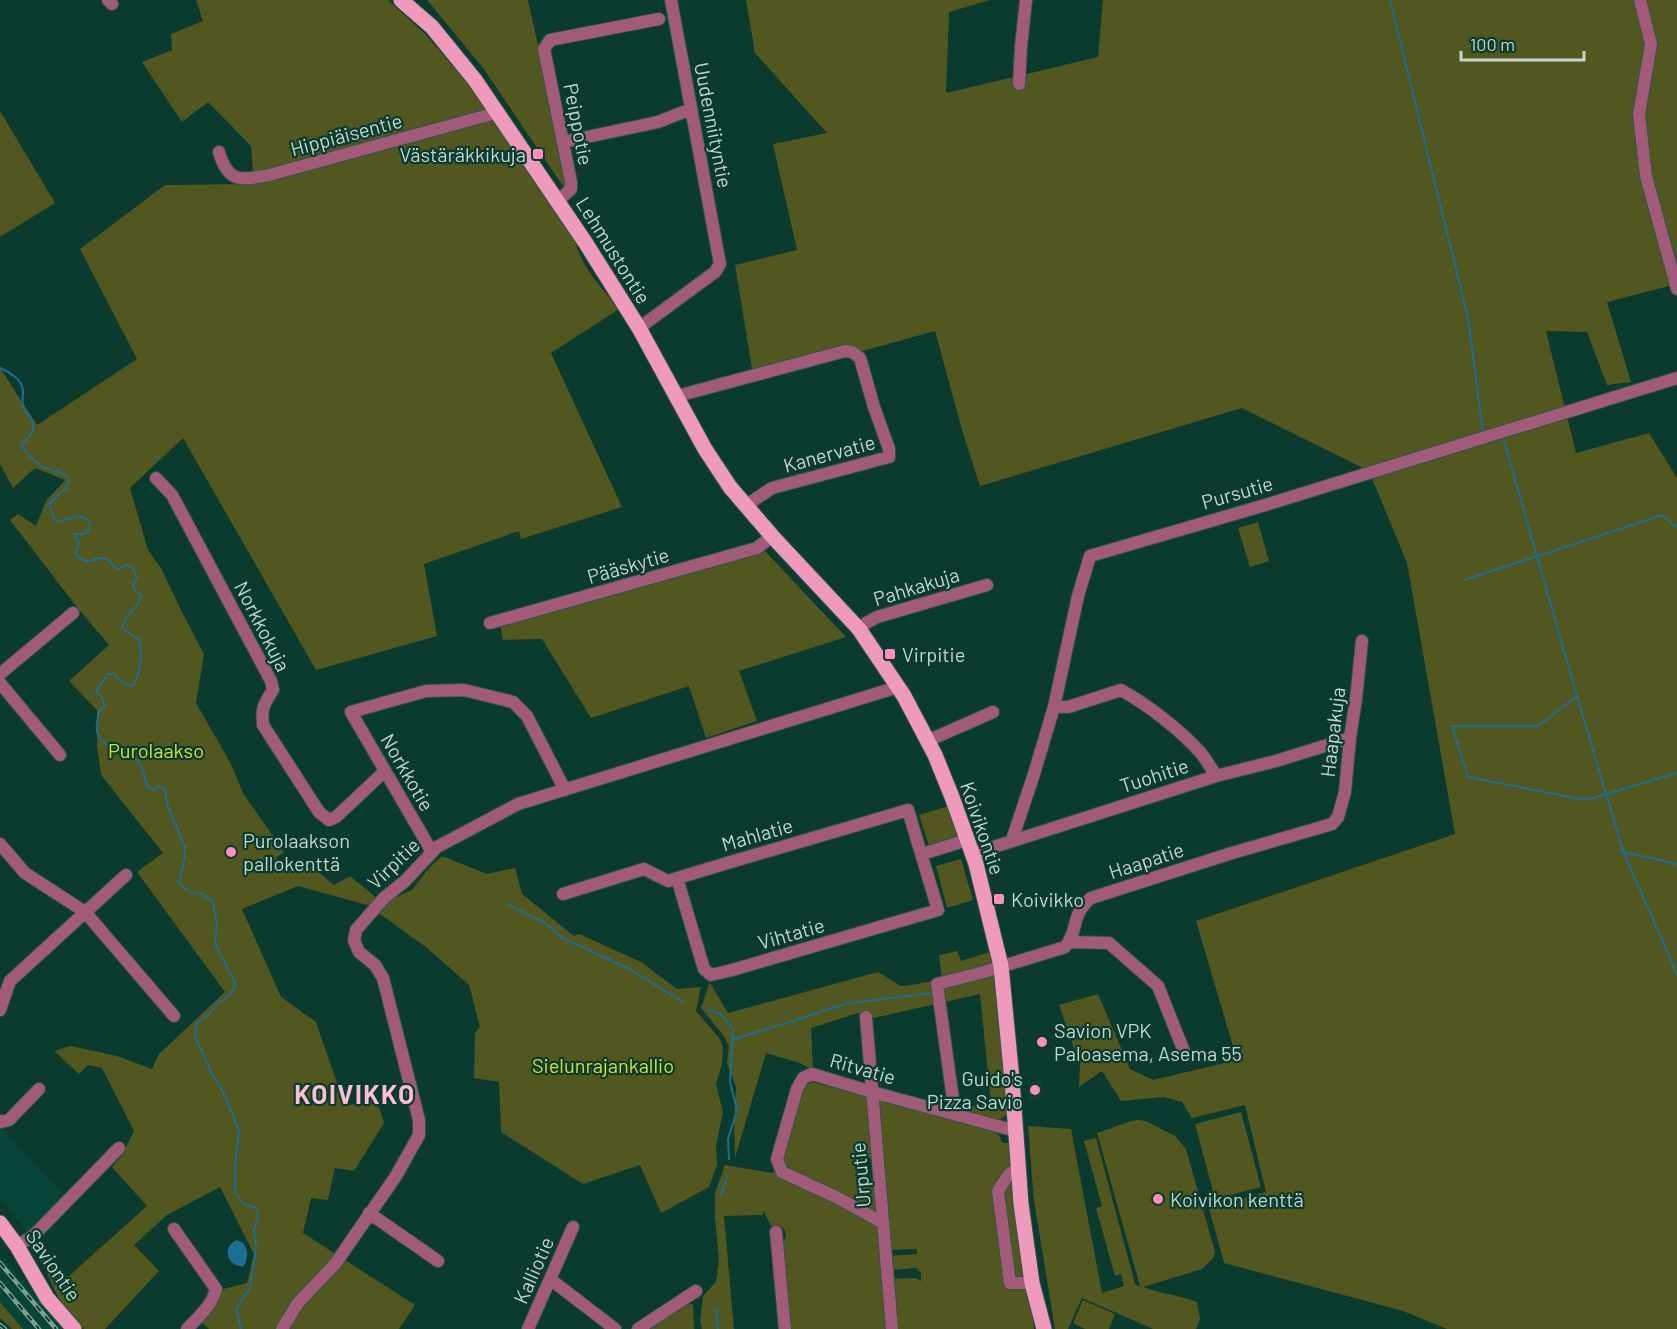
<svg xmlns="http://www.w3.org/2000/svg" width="1677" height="1329" viewBox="0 0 1677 1329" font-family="Barlow,sans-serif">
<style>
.built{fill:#074538}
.green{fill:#525720}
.water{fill:#1d6e93}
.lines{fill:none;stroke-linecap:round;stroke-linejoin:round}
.stream{stroke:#1d6e93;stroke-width:2}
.minor-casing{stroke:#2c564c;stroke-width:14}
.major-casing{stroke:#2c564c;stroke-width:17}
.minor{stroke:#a15b79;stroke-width:12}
.major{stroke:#ef99bd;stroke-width:15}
.rail-casing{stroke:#7f9f96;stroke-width:4.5}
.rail{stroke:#0b3a2f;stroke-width:2;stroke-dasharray:7;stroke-linecap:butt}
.poi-dot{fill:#fd8ebe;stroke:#0b3a2f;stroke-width:2}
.labels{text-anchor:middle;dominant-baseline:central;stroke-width:4.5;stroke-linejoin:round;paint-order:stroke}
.street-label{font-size:20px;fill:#c0d7cf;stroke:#0b3a2f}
.poi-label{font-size:20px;fill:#c0d7cf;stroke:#0b3a2f;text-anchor:start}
.park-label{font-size:20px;fill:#d6e227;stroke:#0b3a2f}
.district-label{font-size:26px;font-weight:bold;letter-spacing:1.5px;fill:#fdbdd6;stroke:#0b3a2f}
</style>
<rect width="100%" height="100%" fill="#0b3a2f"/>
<!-- built -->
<path class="built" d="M1042,1081L1043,1098L1028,1100L1027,1083Z
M0,1126L66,1198L27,1233L0,1198Z
M0,1254L63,1329H23L0,1302Z"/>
<!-- green -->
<path class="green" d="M196,0H388L426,35L468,84L575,239C580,266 602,288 619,309L551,353L622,507L521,539L519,531L424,564L437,636L316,670L183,438L130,488L148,550L161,568L181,610L204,654L196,703L231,764L243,793L284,852L276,858L293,866L304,860L334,885L350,876L378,899L371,906L298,886L242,909L281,997L316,1022L345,1106L376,1098L384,1123L354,1171L335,1168L328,1200L311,1198L303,1233L415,1305L399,1329H209L202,1323L215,1307L219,1290L247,1283L254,1254L220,1187L167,1215L134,1245L159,1271L105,1329H84L61,1303L34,1246V1239L68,1277L147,1206L112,1167L122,1155L134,1131L102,1068L88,1065L79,1074L54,1051L71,1046L117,1056L152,1069L159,1054L225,992L137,872L163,853L101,775L97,746V710L69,681L109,645L76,606L10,520L18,514L36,526L46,501L65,480L35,468L13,488L0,464V368L37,425L137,359L80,249L165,185L254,184L251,146L208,102L182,122L142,62L172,50L171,34L203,21Z
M427,0H528L569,185L565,189L483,68Z
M746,0H990L949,12L946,93L1098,57L1103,0H1677V284L1607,302L1631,382L1607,385L1587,332L1546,331L1576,453L1649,433L1677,478V1329H1447L1403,1311L1224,1263L1209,1208L1266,1192L1245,1105L1192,1118L1182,1102L1164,1097L1121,1101L1102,1071L1079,1087L1080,1065L1059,1005L1098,994L1130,1069L1153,1080L1237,1060L1196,921L1455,834L1407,563L1369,471L1242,408L980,486L962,430L935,331L754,381L735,265L797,250L773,144L827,133L755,53Z
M0,111L55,203L0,237Z
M1258,522L1269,561L1250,567L1238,528Z
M764,550L846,637L739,671L757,721L706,738L689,686L591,718L542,639L503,640L500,625Z
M949,806L959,837L929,846L919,815Z
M442,856L487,874L515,868L522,894L574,936L579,934L641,962L677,989L701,987L696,1011L720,1039L723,1047L722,1064L716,1084L723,1112L716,1146L717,1165L709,1187L661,1213L640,1165L583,1184L501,1132L499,1082L474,1078L475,1033L480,1027L469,985L426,947L377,912L387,901L412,890L429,868Z
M961,859L973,900L947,908L936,866Z
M957,951L961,961L993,951L1012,1142L1034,1329H896L892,1279L915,1278L921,1281V1273L916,1268L892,1270L890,1256L917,1254V1249L889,1250L878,1102L885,1100L971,1123L998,1134L1003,1143H1009L1007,1114L997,1122L968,1113L966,1107L991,1103L980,994L874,1018L858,1013L811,1028L813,1070L800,1063L766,1053L735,1158L734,1122L736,1087L727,1063L729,1046L723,1035L701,1008L709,984L710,983L728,1013L878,972L901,986L912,985L942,979L939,955Z
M812,1082L868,1097L872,1159L864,1156L856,1180L874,1188L890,1329H790L781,1243L786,1237L785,1230L780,1226H771L763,1210V1215L724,1216L734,1329H702L700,1321L703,1296L716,1282L719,1260L715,1217V1193L725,1165L773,1173L785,1153L804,1087Z
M1241,1112L1261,1187L1215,1199L1195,1124Z
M1138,1120L1146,1121L1175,1136L1186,1149L1215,1252L1213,1258L1202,1269L1143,1287C1161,1294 1179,1295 1197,1302L1200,1319L1196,1329H1153L1082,1298L1068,1329H1055L1034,1201L1028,1126L1071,1129L1102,1293L1124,1286L1121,1274L1115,1276L1096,1208L1102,1206L1084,1141L1096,1138L1135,1284L1140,1286L1097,1133L1131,1121Z
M1083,1300L1115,1314L1109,1329H1085L1073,1323Z
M0,1302L23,1329H12L0,1318Z
M693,1304L694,1329H643L679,1305Z"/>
<!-- water -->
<path class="water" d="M237,1240L242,1242C249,1249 248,1257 244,1266C228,1268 220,1247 237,1240Z"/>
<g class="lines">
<!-- stream -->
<path class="stream" d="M1390,0L1468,318L1483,432H1484
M0,368C8,372 15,375 20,382C26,391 21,396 23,405C24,411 28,413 31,418C36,428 32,437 23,442L21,446C28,453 34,462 43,467C52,472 63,470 69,479L67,487L49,504L54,519L59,522C69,519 81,513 90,521L89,530L85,534H75V537L79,543L75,554C93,573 100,545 114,567L119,569L126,565L132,567L137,577C131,586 132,590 141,595C140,606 132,609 126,618C125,620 123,626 122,628L139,640C143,654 140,674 133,685C123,685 120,682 115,674H108L96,691L102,697L105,707L99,711C95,730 94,737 111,748C113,749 116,752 119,753C122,754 125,752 128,753C141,758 145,775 147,786L153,790L159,787L165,789L168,807L185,847V856L179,883L190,892L203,894L213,902L217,925L215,944L236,984L231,994L217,1004L209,1014L197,1024L195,1036L212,1074L223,1092L239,1130L235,1166V1192L244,1204L256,1208L258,1215L254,1230L256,1247L250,1288L236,1309L241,1329
M1503,437L1577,696L1538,726H1452L1468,777L1586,800L1677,773
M1465,580L1662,515L1677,528
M1577,696L1623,851L1677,974
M1624,852L1677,864
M508,905L545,923L561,937L633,971L683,1002
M708,1010L721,1014L733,1029L730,1082L737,1110L728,1139L729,1159
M732,1040L849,1003L931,993
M721,1195L727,1176
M716,1308L718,1329"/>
<!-- minor casing -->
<g class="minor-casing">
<path id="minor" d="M108,0L112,4
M1640,0L1651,44L1639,114L1646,176L1677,289
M1019,84L1021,47L1026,0
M563,142L658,122L691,109
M219,152C228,184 242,180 269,175L496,113
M558,201L571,189V182L544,49L550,40L659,19
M639,328L715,272L720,264L671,0
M677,396L845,351L852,352L860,358L874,407L889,449V457L772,488L745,506
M156,478L172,495L271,681L273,690C264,704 261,708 263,725L319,812L329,820L336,817L385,771
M490,623L757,548L772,536
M859,629L866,623L877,617L987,585
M0,674L73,613
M0,683L60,755
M1054,707H1068L1121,690C1148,705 1179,729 1200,752C1206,759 1211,768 1216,776
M927,741L993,712
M1012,840L1034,774L1054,707L1078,596L1090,556L1262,506L1677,378
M0,844L25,873L85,912L174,1016
M432,852L351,712L426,691L464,690L513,702L527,716L565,790
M922,854L967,840
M972,854L1216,776L1276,761L1350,738
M563,894L644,869L668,881C748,856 828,834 908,810L938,910L732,970L711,975L704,969L677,878
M1069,942L1109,943L1158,986L1185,1054
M0,1010L10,981L126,875
M866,1017L892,1329
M955,1114L937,984L984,972L1065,947C1079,931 1070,915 1091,898L1232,853L1332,824L1338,817L1345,792L1350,738L1356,699L1362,641
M0,1121L1,1122L9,1120L39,1089
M1018,1170L1009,1174L998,1191L1010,1283H1032
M369,1213L438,1261
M883,1223L838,1198L782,1172L777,1159L797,1089L803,1078L812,1074L872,1092L1016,1131
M174,1229L216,1289C212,1306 198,1317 187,1329
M776,1232L785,1329
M17,1246L33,1236L119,1148
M550,1279L615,1329
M282,1329L298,1303L335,1264L396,1176L419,1135V1120L383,978L375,965L359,952L354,940L356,930L384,898L405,881L437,847L518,804L898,687
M528,1329L573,1227
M638,1329L696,1291"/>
</g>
<!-- major casing -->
<g class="major-casing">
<path id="major" d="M401,0L432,27L475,80L585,242L639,328L705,449L730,487L772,536L859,629L904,696L935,755L952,797L976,864L1001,966L1012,1080L1021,1204L1032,1283L1044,1329
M0,1223L17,1246L47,1298L74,1329"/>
</g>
<!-- minor -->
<use href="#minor" class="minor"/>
<!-- major -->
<use href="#major" class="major"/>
<!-- rail casing -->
<g class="rail-casing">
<path id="rail" d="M0,1263L56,1329
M0,1283L39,1329
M0,1325L5,1329"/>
</g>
<!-- rail -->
<use href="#rail" class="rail"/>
</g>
<!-- markers -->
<g class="poi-dot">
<rect x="532" y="148" width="12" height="12" rx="3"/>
<rect x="884" y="648" width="12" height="12" rx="3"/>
<circle cx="231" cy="852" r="6"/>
<rect x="993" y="893" width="12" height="12" rx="3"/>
<circle cx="1042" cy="1042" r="6"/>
<circle cx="1035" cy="1090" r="6"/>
<circle cx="1158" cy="1199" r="6"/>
</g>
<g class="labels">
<!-- street labels -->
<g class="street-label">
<text transform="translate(579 124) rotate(79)">Peippotie</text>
<text transform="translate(714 125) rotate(79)">Uudenniityntie</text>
<text transform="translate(346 134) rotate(-15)">Hippiäisentie</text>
<text transform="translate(614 250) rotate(58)">Lehmustontie</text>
<text transform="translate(829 453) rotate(-15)">Kanervatie</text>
<text transform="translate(1237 492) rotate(-16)">Pursutie</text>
<text transform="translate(628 565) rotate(-16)">Pääskytie</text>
<text transform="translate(916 586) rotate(-17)">Pahkakuja</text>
<text transform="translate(263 626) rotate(63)">Norkkokuja</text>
<text transform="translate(1332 732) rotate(-83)">Haapakuja</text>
<text transform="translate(408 772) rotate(60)">Norkkotie</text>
<text transform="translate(1154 775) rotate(-18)">Tuohitie</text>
<text transform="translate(983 828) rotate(71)">Koivikontie</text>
<text transform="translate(757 834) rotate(-16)">Mahlatie</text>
<text transform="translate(1146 860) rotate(-18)">Haapatie</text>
<text transform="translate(393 863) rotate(-44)">Virpitie</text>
<text transform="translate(791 933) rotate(-16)">Vihtatie</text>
<text transform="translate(863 1068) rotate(16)">Ritvatie</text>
<text transform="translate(860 1175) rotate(-95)">Urputie</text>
<text transform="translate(54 1265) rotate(56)">Saviontie</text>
<text transform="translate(533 1270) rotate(-66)">Kalliotie</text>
</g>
<!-- poi labels -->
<g class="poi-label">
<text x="526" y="154" text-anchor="end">Västäräkkikuja</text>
<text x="902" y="654">Virpitie</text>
<text x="243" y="840">Purolaakson<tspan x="243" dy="23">pallokenttä</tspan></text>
<text x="1011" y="899">Koivikko</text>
<text x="1054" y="1030">Savion VPK<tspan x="1054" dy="23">Paloasema, Asema 55</tspan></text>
<text x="1023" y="1078" text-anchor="end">Guido's<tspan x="1023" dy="23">Pizza Savio</tspan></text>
<text x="1170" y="1199">Koivikon kenttä</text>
</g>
<!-- park labels -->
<g class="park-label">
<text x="156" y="750">Purolaakso</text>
<text x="603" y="1065">Sielunrajankallio</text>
</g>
<!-- district labels -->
<g class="district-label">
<text x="355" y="1093">KOIVIKKO</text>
</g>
</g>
<!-- scale -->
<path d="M1461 51v9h123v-9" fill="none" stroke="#c0d7cf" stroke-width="3"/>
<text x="1470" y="51" font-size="18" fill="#c0d7cf" stroke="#0b3a2f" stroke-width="4.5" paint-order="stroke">100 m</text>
</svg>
